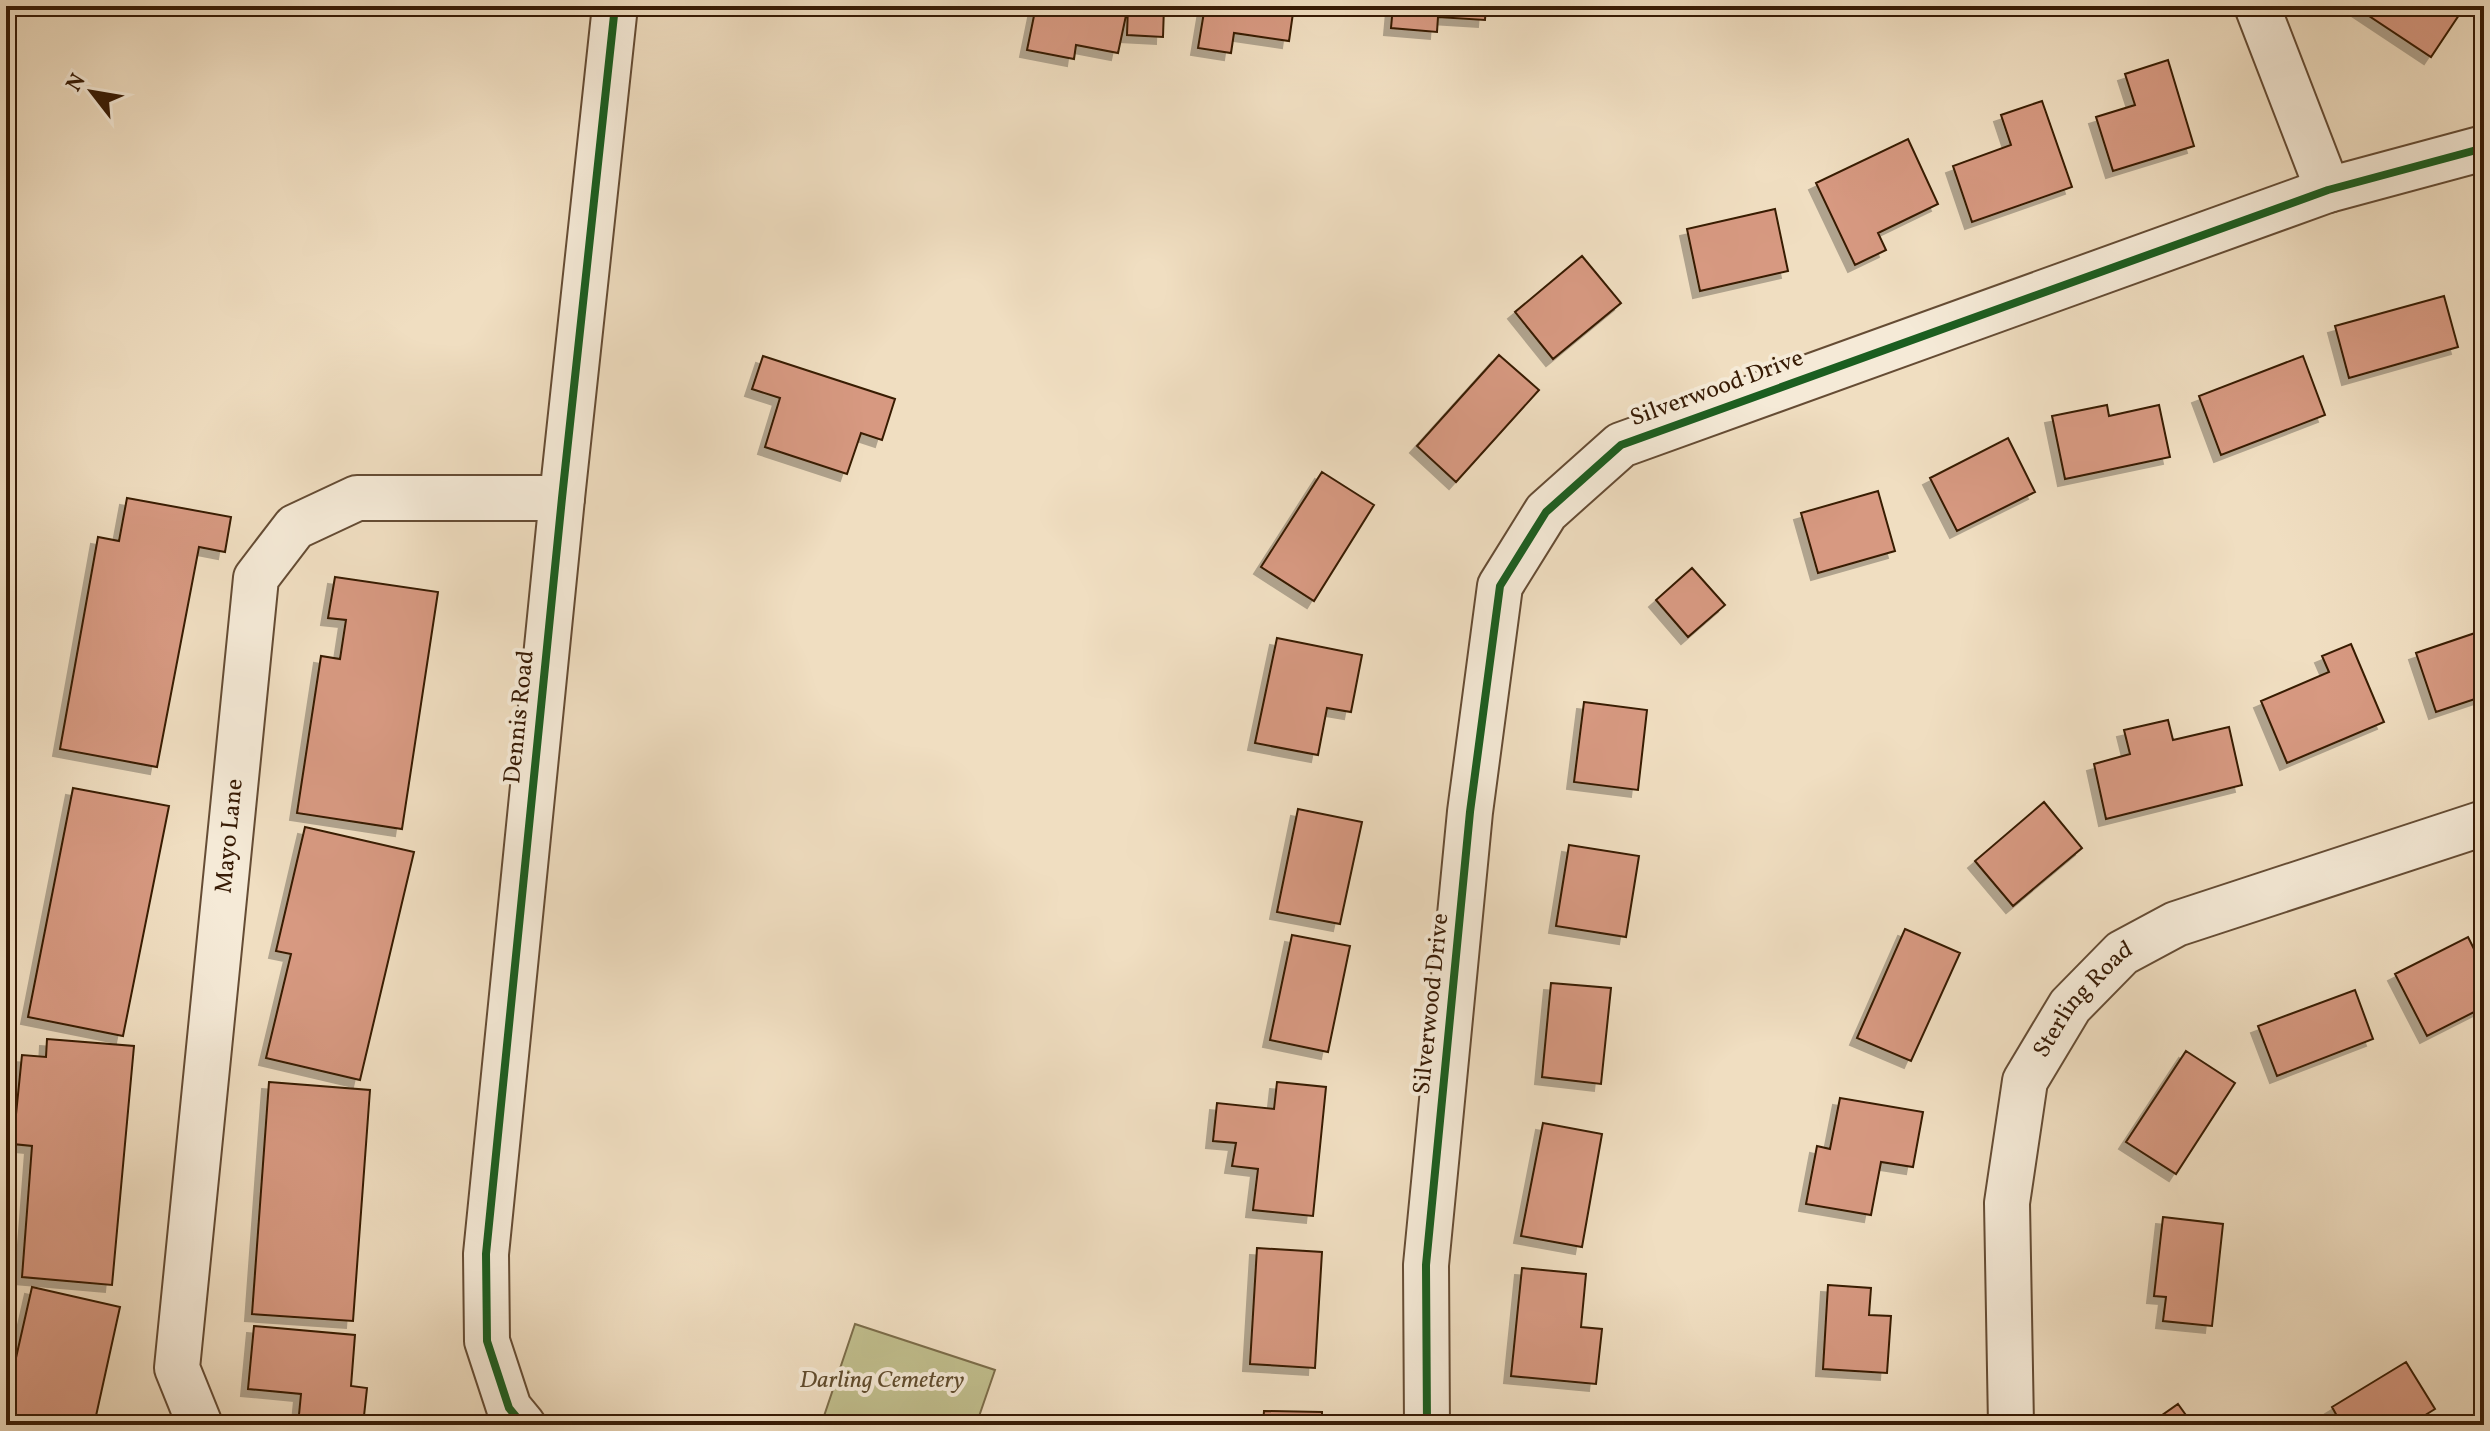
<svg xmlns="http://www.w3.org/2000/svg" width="2490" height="1431" viewBox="0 0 2490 1431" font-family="Vollkorn,serif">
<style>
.green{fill:#c1bf8e;stroke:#7c6d4a;stroke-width:2}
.building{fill:#d79981;stroke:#371b05;stroke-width:2;filter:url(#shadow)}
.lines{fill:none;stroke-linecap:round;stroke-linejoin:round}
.minor-casing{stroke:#654c34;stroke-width:48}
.minor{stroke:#f5ead7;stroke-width:44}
.cycleway-casing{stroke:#f5ead7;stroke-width:13}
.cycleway{stroke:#1b5e20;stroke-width:8}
.labels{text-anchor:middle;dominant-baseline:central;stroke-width:8;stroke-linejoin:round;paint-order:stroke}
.street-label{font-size:24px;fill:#371b05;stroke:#f5ead7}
.park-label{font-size:24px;font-style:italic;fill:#604c2e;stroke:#f5ead7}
</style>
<defs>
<filter id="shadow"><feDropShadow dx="-7" dy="7" stdDeviation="0" flood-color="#0004"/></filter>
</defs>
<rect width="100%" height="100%" fill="#f0dec1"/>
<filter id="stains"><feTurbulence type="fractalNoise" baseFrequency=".0025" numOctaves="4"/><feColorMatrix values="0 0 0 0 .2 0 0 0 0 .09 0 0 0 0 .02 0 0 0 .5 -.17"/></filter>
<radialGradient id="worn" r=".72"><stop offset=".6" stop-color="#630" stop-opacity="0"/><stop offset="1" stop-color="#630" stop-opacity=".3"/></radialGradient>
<!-- green -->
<path class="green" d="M855,1324L995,1370L976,1425H821Z"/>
<!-- building -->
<path class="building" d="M1036,6H1128L1118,53L1076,45L1074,59L1027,50Z
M1128,6H1164L1163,37L1127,35Z
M1205,6H1294L1289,41L1234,33L1231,53L1198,48Z
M1393,6H1486L1485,20L1438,17L1437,32L1391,28Z
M2354,6H2465L2431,57Z
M2168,60L2194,146L2113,171L2096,117L2135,105L2125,74Z
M2042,101L2072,187L1972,222L1953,166L2011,145L2001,115Z
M1908,139L1938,204L1878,233L1886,250L1855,265L1816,183Z
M1775,209L1788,271L1700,291L1687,229Z
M1582,256L1621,303L1553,359L1515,312Z
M2444,296L2458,347L2349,378L2335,326Z
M1499,355L1539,390L1456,482L1417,446Z
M763,356L895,399L882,440L861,433L847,474L765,447L780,398L752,389Z
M2303,356L2325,415L2221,455L2199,396Z
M2107,405L2109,416L2159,405L2170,457L2065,479L2052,416Z
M2008,438L2035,492L1957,531L1930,478Z
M1322,472L1374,505L1314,601L1261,567Z
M1878,491L1895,551L1818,573L1801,513Z
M127,498L231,517L225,552L199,547L157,767L60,749L98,537L119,541Z
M1692,568L1725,605L1688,637L1656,600Z
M335,577L438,592L402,829L297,813L321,656L340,659L346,620L328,618Z
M2484,630V696L2436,712L2416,653Z
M1277,638L1362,655L1351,712L1327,708L1318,755L1255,743Z
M2351,644L2384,722L2287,763L2261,701L2329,672L2322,656Z
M1584,702L1647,710L1638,790L1574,782Z
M2168,720L2173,740L2229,727L2242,785L2106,819L2094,764L2130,754L2124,730Z
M73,788L169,806L123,1036L28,1017Z
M2044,802L2082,848L2013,906L1975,861Z
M1298,809L1362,822L1340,924L1277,912Z
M305,827L414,852L360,1080L266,1058L291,954L276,951Z
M1569,845L1639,856L1626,937L1556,926Z
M1905,929L1960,953L1911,1061L1857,1038Z
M1292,935L1350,946L1328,1052L1270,1040Z
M2468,937L2484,969V1007L2427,1036L2395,974Z
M1551,983L1611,988L1601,1084L1542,1077Z
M2355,990L2373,1039L2277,1076L2258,1026Z
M47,1039L134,1046L112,1285L22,1277L32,1146L13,1144L22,1055L46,1057Z
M2186,1051L2235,1083L2176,1174L2126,1142Z
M269,1082L370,1090L353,1321L252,1314Z
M1277,1082L1326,1087L1313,1216L1253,1210L1258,1169L1232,1166L1236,1143L1213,1141L1217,1103L1274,1109Z
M1840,1098L1923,1112L1913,1167L1881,1162L1871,1215L1806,1204L1817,1146L1830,1149Z
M1543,1123L1602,1134L1582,1247L1521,1236Z
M2163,1217L2223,1224L2212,1326L2163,1321L2166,1297L2154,1296Z
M1257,1248L1322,1252L1315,1368L1250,1364Z
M1522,1268L1586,1274L1581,1327L1602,1329L1596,1384L1511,1376Z
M1828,1285L1871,1288L1869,1315L1891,1316L1887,1373L1823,1369Z
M32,1287L120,1307L94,1425H6V1402Z
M254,1326L355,1335L351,1386L367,1388L363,1425H298L301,1394L248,1389Z
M2406,1362L2435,1409L2409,1425H2342L2332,1407Z
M2178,1404L2193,1425H2148Z
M1264,1411L1322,1412V1425H1263Z"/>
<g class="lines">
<!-- minor casing -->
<g class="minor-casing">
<g id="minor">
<path d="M2257,6L2328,190"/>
<path id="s1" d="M200,1425L177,1368L256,578L295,527L357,498H562"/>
<path d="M523,1425L509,1408L487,1341L486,1254L562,498L615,6"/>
<path d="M1427,1425L1426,1265L1470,812L1500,586L1546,512L1621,445L2328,190L2484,148"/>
<path id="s2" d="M2011,1425L2007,1203L2025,1081L2070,1006L2122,953L2176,924L2484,823"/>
</g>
</g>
<!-- minor -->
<use href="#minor" class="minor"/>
<!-- cycleway casing -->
<g class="cycleway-casing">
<path id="cycleway" d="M523,1425L509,1408L487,1341L486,1254L562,498L615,6
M1427,1425L1426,1265L1470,812L1500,586L1546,512L1621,445L2328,190L2484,148"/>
</g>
<!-- cycleway -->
<use href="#cycleway" class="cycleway"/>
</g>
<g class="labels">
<!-- street labels -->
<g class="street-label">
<text transform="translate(1717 389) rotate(-20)">Silverwood Drive</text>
<text transform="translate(520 717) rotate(-84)">Dennis Road</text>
<text stroke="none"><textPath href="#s1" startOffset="596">Mayo Lane</textPath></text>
<text transform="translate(1432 1004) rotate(-84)">Silverwood Drive</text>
<text stroke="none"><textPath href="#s2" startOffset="446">Sterling Road</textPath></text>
</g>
<!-- park labels -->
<g class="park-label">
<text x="882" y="1381">Darling Cemetery</text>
</g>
</g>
<!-- margin -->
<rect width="2490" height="1431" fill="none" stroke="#f0dec1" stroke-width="32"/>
<rect x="8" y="8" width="2474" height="1415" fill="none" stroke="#371b05" stroke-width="4"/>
<rect x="16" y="16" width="2458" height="1399" fill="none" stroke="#371b05" stroke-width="2"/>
<!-- north arrow -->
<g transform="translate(92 92) rotate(301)" stroke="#f5ead7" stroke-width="6" paint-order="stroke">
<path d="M0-6L14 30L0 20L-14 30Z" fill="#371b05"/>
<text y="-12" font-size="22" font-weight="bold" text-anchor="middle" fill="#371b05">N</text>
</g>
<rect width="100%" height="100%" filter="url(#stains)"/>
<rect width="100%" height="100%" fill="url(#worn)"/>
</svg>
